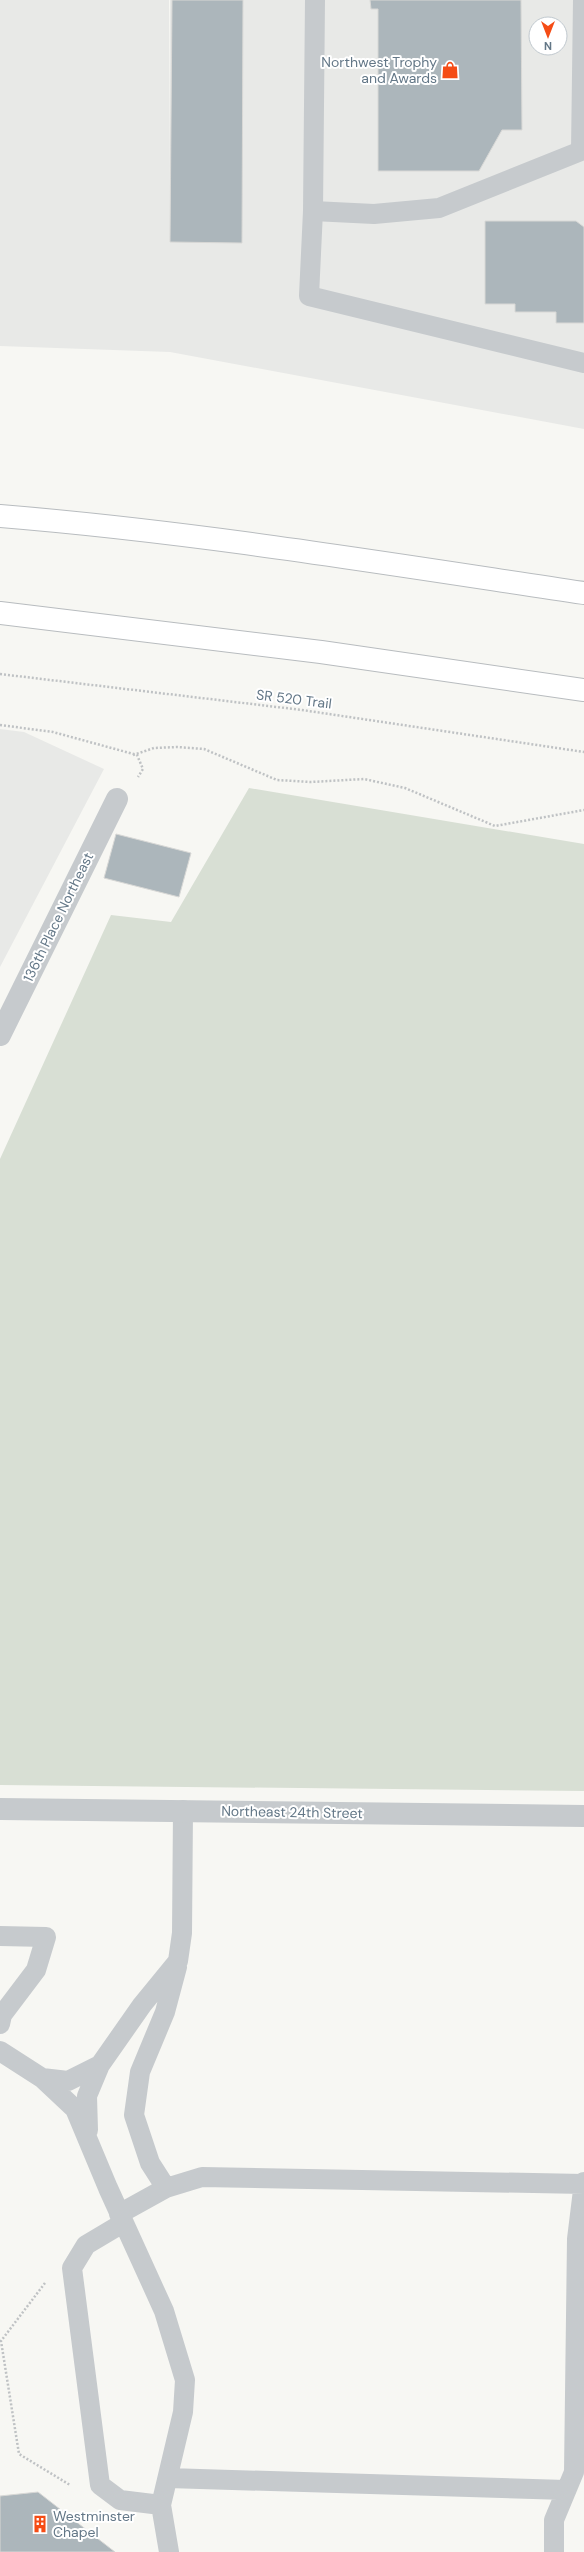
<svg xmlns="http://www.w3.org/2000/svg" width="584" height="2552" viewBox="0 0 584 2552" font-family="'DM Sans',sans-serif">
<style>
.built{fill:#e8e9e7;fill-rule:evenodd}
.green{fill:#d8dfd4}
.building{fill:#acb6bb;stroke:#d8d8d6}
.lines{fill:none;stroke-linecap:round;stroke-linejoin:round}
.motorway-casing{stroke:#b8bcbf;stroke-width:24}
.path{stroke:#bfc2c4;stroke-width:2.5;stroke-dasharray:2 2;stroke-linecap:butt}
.service{stroke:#c6cacd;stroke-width:20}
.minor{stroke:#c6cacd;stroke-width:22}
.tertiary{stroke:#c6cacd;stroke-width:22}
.motorway{stroke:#fff;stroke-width:22}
.labels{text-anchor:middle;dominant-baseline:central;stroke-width:4;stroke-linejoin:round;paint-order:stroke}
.poi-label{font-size:14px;fill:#637787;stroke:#fff;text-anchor:end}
.street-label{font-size:14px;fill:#637787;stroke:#fff}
</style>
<rect width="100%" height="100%" fill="#f7f7f3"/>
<!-- built -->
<path class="built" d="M0,0H169L170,187V0H584V429L170,352L0,346ZM536,24H560V48H536Z
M0,729L24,732L104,769L0,967Z"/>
<!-- green -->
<path class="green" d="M249,788L584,844V1791L0,1785V1159L111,915L171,922Z"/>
<!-- building -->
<path class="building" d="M172,0H243L242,243L170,242Z
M370,0H521L522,130H502L479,171H378V9H371Z
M485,221H576L584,227V323H556V312H515V304H485Z
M116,834L191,853L179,897L104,878Z
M38,2492L115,2552H0V2496Z"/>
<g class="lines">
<!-- motorway casing -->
<g class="motorway-casing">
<path id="motorway" d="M0,516C196,532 390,564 584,593
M0,613L321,652L584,690"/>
</g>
<!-- path -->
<path class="path" d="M0,674L302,710L584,752
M0,725L53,732L137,755L143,769L138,777
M133,755L154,748L177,747L204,749L277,780L311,782L364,779L405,788L495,826L584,810
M45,2283L1,2341L19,2454L70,2485"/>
<!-- service -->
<path class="service" d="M315,0L313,211L374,214L439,208L581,151
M581,151L583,0
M313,211L309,296L584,363
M0,1936L46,1937L36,1970L2,2015L0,2024
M0,2051L42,2078L75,2109L108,2188L164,2311L185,2380L183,2412L161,2505L169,2552
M42,2078L68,2081L100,2065
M88,2130L87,2096L100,2065L142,2005L178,1961L182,1933L183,1810
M166,2188L150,2163L134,2115L140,2072L165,2012L177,1967
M119,2214L166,2188L202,2177L584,2184
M123,2223L86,2245L72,2268L100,2485L120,2500L161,2505
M168,2478L566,2490
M554,2552V2520L574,2472L577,2239L584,2182"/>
<!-- minor -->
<path class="minor" d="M0,1035L117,799"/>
<!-- tertiary -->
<path class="tertiary" d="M0,1809L584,1816"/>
<!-- motorway -->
<use href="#motorway" class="motorway"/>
</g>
<!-- icons -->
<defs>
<g id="shop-bare" transform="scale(1.38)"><path d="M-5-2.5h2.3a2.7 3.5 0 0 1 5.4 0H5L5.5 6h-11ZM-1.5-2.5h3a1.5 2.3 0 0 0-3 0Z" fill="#f54c15" stroke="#fff" stroke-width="2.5" paint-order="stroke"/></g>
<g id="building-bare" transform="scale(1.38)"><path d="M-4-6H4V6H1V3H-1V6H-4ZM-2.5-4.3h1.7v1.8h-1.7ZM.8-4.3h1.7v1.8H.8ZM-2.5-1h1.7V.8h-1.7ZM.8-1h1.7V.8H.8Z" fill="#f54c15" stroke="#fff" stroke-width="2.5" paint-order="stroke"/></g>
</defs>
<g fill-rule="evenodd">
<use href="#shop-bare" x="450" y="70"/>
<use href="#building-bare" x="40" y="2524"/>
</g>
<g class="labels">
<!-- poi labels -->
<g class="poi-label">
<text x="437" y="62">Northwest Trophy<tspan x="437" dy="16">and Awards</tspan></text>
<text x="53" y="2516" text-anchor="start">Westminster<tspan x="53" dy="16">Chapel</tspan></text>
</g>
<!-- street labels -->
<g class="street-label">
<text transform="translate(294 699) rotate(7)">SR 520 Trail</text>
<text transform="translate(58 917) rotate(-64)">136th Place Northeast</text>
<text transform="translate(292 1812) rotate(1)">Northeast 24th Street</text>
</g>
</g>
<!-- north arrow -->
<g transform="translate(548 36) rotate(180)"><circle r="19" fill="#ffffff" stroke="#c1c9cf"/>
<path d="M0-3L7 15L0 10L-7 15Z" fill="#f54c15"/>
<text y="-6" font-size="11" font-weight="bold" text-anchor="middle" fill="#637787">N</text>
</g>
</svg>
